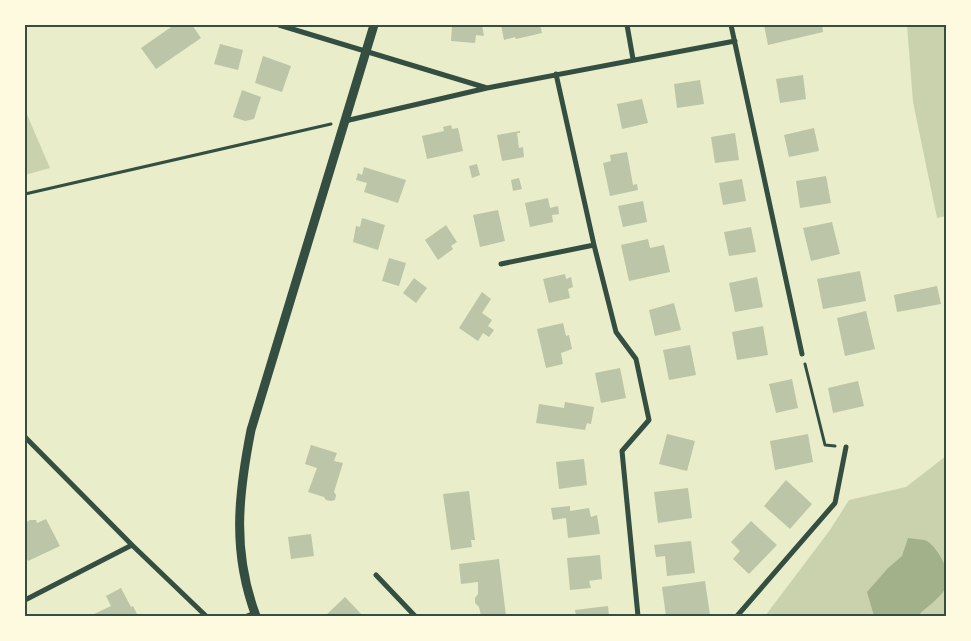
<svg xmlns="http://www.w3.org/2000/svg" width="971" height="641" viewBox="0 0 971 641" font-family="Lato,sans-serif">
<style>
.green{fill:#cad2ad}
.water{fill:#a3b18a}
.building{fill:#bcc5a7}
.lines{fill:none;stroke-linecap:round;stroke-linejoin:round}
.path{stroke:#344e41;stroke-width:3}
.minor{stroke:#344e41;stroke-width:5}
.tertiary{stroke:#344e41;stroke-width:9}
.neatline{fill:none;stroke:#344e41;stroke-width:2}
</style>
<rect width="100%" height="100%" fill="#e9edc9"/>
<!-- green -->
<path class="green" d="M907,25H946V216L937,218L913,102Z
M25,110L50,168L25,175Z
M946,456V616H765L830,530L849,500L906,487Z"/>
<!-- water -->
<path class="water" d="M908,538C913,539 922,539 927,541C939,549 953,574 945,589C939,599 926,608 917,616H874L867,592L888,568L902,556Z"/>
<!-- building -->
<path class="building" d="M174,25H192L201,38L156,69L141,48Z
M452,25H482L484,36L476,35L475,43L451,41Z
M501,25H540L542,33L516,39L515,37L504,40Z
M764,25H822L823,32L768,45Z
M220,44L243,50L238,70L214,64Z
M263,56L291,66L282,92L255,83Z
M803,75L806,99L780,103L776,79Z
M700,80L704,104L677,108L674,84Z
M242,90L261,97L254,119L245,121L233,117Z
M642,99L648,123L622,129L617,104Z
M451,125L452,129L458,128L463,151L427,159L422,136L444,131L443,127Z
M814,128L819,151L789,157L784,135Z
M520,131V133H517L519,148L523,147L524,157L502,161L497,135Z
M735,133L739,160L715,163L711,137Z
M627,152L633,185L637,184L638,190L610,196L603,163L611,161L610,155Z
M477,164L480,175L472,178L469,166Z
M364,167L406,180L398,203L364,192L367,183L356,180L358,173L362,175Z
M826,176L831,203L800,208L796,181Z
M519,178L522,189L513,191L511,180Z
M742,179L746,201L723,205L719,183Z
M548,198L550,208L558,206L559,214L552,215L553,222L530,227L525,203Z
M643,201L647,222L623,227L618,206Z
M498,210L505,241L480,247L473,215Z
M362,218L385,225L378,250L353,242L356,226L360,227Z
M832,222L840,254L811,261L803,228Z
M446,225L457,242L451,246L453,249L438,260L425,240Z
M751,227L756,252L729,256L724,232Z
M648,239L650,248L664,245L670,272L629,281L621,245Z
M389,258L406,263L399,286L382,281Z
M860,271L866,301L823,309L817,279Z
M565,274L566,279L571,277L573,287L568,289L570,298L549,303L543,279Z
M757,277L763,307L735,312L729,283Z
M414,278L427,288L416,303L403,293Z
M937,286L941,304L897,312L894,295Z
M482,292L491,299L482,313L492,320L488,326L494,330L489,337L483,333L478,341L459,328Z
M674,303L681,330L655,336L649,310Z
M866,311L875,349L845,356L837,318Z
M563,323L566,336L569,335L572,349L561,353L563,364L546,368L537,329Z
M763,326L768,355L737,360L732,332Z
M690,345L696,375L669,380L663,350Z
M620,368L626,398L601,403L595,373Z
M792,379L798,408L776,413L769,384Z
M858,381L864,406L833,413L828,388Z
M565,402L594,407L591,424L587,423L585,430L536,423L539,404L564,408Z
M667,434L695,441L687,471L659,464Z
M808,434L813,462L775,470L770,441Z
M311,445L337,453L334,461L343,463L334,492L336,495L335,500L331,501L326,500L324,497L308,492L317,468L305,464Z
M584,459L587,485L559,489L556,462Z
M786,480L812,504L790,529L764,506Z
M688,488L692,518L658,523L654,492Z
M469,491L475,540H471L472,547L451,550L443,494Z
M570,506V511L589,508L591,517L597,515L600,534L568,538L566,518L553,520L551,508Z
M46,519L60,546L28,561L25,555V523L30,520H36L37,523Z
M751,521L777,545L749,574L733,559L740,551L731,542Z
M311,534L314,556L291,559L288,537Z
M691,541L695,573L667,576L665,556L656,557L654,545Z
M600,555L602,579L589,581L591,588L570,590L567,558Z
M499,559L506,616H481L479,607L475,603V598L478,594V582L461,584L459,564Z
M705,581L710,615L666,616L662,587Z
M121,588L131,607L133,606L138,616H90L111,606L106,596Z
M345,597L363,616H325Z
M608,606L609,616H576L575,610Z"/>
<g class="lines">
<!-- path -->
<path class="path" d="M25,194L331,124
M805,364L825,445L835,446"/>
<!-- minor -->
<path class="minor" d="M279,25L487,88
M627,25L633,59
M731,25L802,354
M556,74L594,245L616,332L636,359L649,420L622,451L638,616
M345,121L487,88L735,41
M501,264L594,245
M25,437L132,545L206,616
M376,575L415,616
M25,600L132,545
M247,616L255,613
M737,616L835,503L846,447"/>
<!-- tertiary -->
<path class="tertiary" d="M256,616C232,552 238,496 251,430L374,25"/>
</g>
<!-- border -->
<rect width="971" height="641" fill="none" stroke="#fefae0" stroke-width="52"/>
<rect x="26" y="26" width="919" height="589" class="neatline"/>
</svg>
